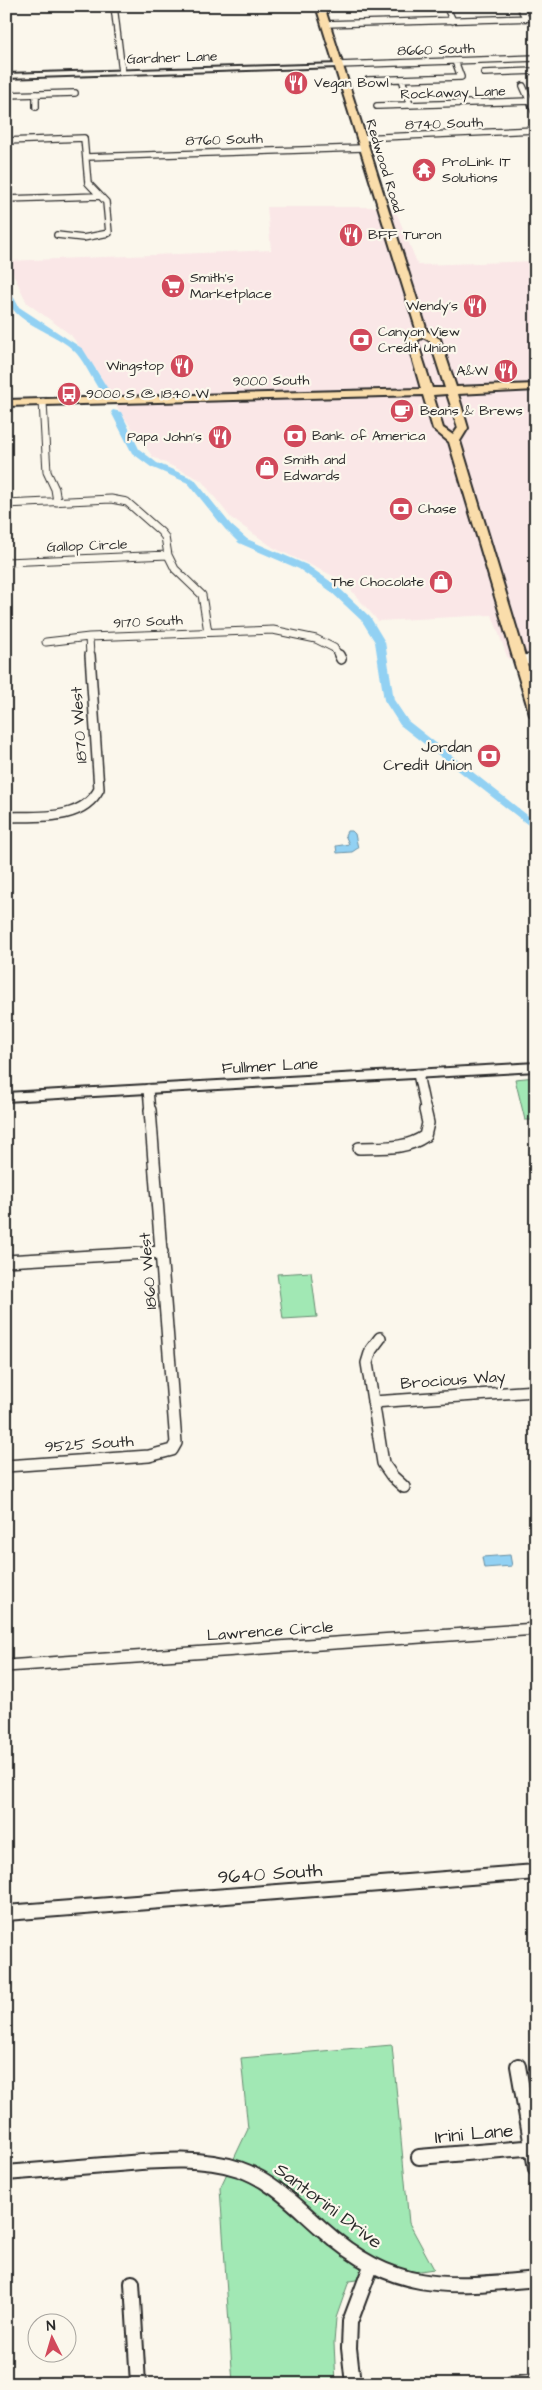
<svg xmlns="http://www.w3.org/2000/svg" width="542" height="2390" viewBox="0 0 542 2390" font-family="'Architects Daughter',sans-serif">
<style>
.built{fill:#fae7e7}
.green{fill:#a1e8b4;stroke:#668a70}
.water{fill:#92d1f3;stroke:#698fa3}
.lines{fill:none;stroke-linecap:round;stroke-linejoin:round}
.canal{fill:#92d1f3;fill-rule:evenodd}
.minor-far4-casing{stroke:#2b2b2b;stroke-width:8}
.minor-far3-casing{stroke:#2b2b2b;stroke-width:9}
.minor-far2-casing{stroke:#2b2b2b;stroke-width:12}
.minor-far1-casing{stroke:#2b2b2b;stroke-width:14}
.minor-casing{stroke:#2b2b2b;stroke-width:18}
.tertiary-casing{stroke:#2b2b2b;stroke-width:4}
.primary-casing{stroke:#2b2b2b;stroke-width:4}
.minor-far4{stroke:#fbf7ec;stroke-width:5.5}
.minor-far3{stroke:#fbf7ec;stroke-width:7}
.minor-far2{stroke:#fbf7ec;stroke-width:9}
.minor-far1{stroke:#fbf7ec;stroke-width:11}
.minor{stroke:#fbf7ec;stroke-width:14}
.tertiary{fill:#fbf7ec;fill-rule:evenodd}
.primary{fill:#faddab;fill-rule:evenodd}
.labels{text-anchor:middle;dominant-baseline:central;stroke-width:4.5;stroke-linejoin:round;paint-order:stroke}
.far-street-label{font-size:14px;fill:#2b2b2b;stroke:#fbf7ec}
.far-poi-label{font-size:14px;fill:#2b2b2b;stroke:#fbf7ec;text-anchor:start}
.street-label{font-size:16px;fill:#2b2b2b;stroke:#fbf7ec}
.poi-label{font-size:16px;fill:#2b2b2b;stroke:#fbf7ec;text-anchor:end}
.near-street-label{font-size:19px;fill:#2b2b2b;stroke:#fbf7ec}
</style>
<rect width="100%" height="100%" fill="#fbf7ec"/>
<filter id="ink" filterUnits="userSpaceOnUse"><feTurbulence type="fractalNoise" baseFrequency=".02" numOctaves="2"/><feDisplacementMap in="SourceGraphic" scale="10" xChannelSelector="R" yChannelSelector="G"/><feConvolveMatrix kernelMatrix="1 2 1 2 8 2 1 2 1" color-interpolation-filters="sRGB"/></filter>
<g filter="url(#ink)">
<!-- built -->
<path class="built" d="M267,207H394L418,265L536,261V658L508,659L492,615L378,621L342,580L274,548L231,518L201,480L153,457L120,412L99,374L71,335L27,303L7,261L271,250Z"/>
<!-- green -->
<path class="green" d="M536,1077V1120H525L515,1079Z
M311,1272L317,1317L283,1319L277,1274Z
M392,2045L409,2223L434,2269L349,2281L336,2318L334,2343L336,2384H233L220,2188L248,2129L241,2058Z"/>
<!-- water -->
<path class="water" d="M347,831H352L355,834L358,848L352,852L337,853L336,846L349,844L345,835Z
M510,1555L512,1566L484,1568L482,1557Z"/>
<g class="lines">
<!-- canal -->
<path class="canal" d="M6,289H9L19,307L83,349L108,389L106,391H100C92,379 86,365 77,354C58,330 6,325 6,289Z
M113,410L121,412L139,449L157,463L194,479L231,525L247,539L307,565L337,586L370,617L385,642L394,700L408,721L536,822V831L400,725L384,700L375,642L362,621L329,590L299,569L239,543L225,529L188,483L151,467L132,453L111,412Z"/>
<!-- minor-far4 casing -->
<g class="minor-far4-casing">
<path id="minor-far4" d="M114,6L122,72
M446,6L453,21
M519,6L526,18
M325,24L536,18
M338,65L536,58
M484,73L536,71
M402,79L410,105
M368,80L461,77L455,61
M523,86L534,111
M36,94V107
M6,95L75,93
M377,106L529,101
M360,138L536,130
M6,141L84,138L88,183L106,202L109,233L83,238L57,235
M86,157L363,148
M6,199L100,196"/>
</g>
<!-- minor-far3 casing -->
<g class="minor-far3-casing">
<path id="minor-far3" d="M43,402L47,472L55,489L57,502
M6,504L111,499L127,502L161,532L165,537L168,555L175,569L202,595L208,632
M6,562L168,555
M89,637L90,656
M46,642L89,637L273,630L316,639L334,648L339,656"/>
</g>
<!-- minor-far2 casing -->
<g class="minor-far2-casing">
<path id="minor-far2" d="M339,655L341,659
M519,660L536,659
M6,817C37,816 82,822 99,789L90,655
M418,1074L426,1112
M148,1089L150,1112"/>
</g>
<!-- minor-far1 casing -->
<g class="minor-far1-casing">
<path id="minor-far1" d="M359,1148C382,1147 405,1150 425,1136L428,1123L425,1110
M6,1261L162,1252
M380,1338L371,1350L367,1363L383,1463L392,1476L404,1487
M373,1402L536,1391
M6,1466L149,1456L172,1450L176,1443L150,1110
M6,1666L536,1629"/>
</g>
<!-- minor casing -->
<g class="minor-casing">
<path id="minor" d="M6,1913L536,1872
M518,2066L536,2169
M419,2157L536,2147
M6,2173C39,2170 71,2168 104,2165C148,2162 196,2155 239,2169C272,2180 296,2206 321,2228C393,2293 445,2288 536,2279
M132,2283L138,2384
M353,2384L349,2348L350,2322L371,2266
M511,2384L536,2381"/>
</g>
<!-- tertiary casing -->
<g class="tertiary-casing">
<path id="tertiary" d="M340,64L341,65L338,67L6,78V74Z
M536,1063V1071L6,1101V1093Z"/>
</g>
<!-- primary casing -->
<g class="primary-casing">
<path id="primary" d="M316,6H324L427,331L440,339L456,387L536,384V390L458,394L468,428L460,441L536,693V719L530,715L449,442L433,429L423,395L6,406V400L421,389L407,340L417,332ZM423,337L430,341L445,388H432L417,341ZM447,394L458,428L453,435L443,428L433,395Z"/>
</g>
<!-- minor-far4 -->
<use href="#minor-far4" class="minor-far4"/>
<!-- minor-far3 -->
<use href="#minor-far3" class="minor-far3"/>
<!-- minor-far2 -->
<use href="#minor-far2" class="minor-far2"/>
<!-- minor-far1 -->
<use href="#minor-far1" class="minor-far1"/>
<!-- minor -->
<use href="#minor" class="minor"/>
<!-- tertiary -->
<use href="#tertiary" class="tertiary"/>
<!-- primary -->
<use href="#primary" class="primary"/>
</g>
</g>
<!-- icons -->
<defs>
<g id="restaurant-disc" transform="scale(1.25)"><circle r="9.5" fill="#d1495b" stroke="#fbf7ec"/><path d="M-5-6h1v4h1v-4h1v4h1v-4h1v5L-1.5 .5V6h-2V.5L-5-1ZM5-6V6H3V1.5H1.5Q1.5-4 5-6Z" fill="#fff"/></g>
<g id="temple-disc" transform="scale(1.25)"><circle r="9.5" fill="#d1495b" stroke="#fbf7ec"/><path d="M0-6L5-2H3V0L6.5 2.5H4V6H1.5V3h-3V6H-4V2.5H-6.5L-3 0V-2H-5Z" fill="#fff"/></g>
<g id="supermarket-disc" transform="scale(1.25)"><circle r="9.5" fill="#d1495b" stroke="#fbf7ec"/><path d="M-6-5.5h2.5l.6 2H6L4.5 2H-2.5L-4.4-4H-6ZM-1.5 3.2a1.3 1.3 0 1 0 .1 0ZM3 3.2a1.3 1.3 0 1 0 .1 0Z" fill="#fff"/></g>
<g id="bank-disc" transform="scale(1.25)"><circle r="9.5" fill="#d1495b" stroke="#fbf7ec"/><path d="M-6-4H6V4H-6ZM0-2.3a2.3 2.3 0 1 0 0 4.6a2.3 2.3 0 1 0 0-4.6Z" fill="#fff"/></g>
<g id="bus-disc" transform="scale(1.25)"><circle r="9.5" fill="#d1495b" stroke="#fbf7ec"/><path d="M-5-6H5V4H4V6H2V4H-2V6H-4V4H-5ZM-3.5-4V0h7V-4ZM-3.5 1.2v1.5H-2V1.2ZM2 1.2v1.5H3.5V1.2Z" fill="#fff"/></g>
<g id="cafe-disc" transform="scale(1.25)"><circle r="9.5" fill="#d1495b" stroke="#fbf7ec"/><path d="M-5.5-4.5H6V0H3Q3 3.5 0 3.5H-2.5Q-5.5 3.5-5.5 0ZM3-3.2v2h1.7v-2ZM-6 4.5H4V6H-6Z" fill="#fff"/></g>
<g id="shop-disc" transform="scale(1.25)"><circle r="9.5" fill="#d1495b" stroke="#fbf7ec"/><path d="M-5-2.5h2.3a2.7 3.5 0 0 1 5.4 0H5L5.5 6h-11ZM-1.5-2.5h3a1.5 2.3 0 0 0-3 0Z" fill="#fff"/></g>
</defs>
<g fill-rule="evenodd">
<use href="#restaurant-disc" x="296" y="83"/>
<use href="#temple-disc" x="424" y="170"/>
<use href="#restaurant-disc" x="351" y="235"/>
<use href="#supermarket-disc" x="173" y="286"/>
<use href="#restaurant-disc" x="475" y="306"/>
<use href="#bank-disc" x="361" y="340"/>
<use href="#restaurant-disc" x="182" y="366"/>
<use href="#restaurant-disc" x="506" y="371"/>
<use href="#bus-disc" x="69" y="394"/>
<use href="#cafe-disc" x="402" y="411"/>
<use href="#bank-disc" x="295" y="436"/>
<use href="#restaurant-disc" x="220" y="437"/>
<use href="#shop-disc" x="267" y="468"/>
<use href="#bank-disc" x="401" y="509"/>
<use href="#shop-disc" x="441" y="582"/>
<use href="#bank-disc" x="489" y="756"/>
</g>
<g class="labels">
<!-- far-street labels -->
<g class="far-street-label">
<text transform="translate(436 50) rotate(-2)">8660 South</text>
<text transform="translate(172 58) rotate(-2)">Gardner Lane</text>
<text transform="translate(453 93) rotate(-2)">Rockaway Lane</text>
<text transform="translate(444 124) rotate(-2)">8740 South</text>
<text transform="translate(224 140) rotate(-2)">8760 South</text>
<text transform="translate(384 166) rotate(73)">Redwood Road</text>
<text transform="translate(271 381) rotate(-1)">9000 South</text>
<text transform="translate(87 546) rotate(-2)">Gallop Circle</text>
<text transform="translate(148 622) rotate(-3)">9170 South</text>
</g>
<!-- far-poi labels -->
<g class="far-poi-label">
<text x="314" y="83">Vegan Bowl</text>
<text x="442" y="162">ProLink IT<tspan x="442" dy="16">Solutions</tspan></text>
<text x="368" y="235">BFF Turon</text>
<text x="190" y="278">Smith's<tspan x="190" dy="16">Marketplace</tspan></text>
<text x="458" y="306" text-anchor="end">Wendy's</text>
<text x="378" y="332">Canyon View<tspan x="378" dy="16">Credit Union</tspan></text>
<text x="164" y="366" text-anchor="end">Wingstop</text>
<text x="488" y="371" text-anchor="end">A&amp;W</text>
<text x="86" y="394">9000 S @ 1840 W</text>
<text x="420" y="411">Beans &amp; Brews</text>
<text x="312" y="436">Bank of America</text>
<text x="202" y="437" text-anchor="end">Papa John's</text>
<text x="284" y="460">Smith and<tspan x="284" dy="16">Edwards</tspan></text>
<text x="418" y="509">Chase</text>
<text x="424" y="582" text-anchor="end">The Chocolate</text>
</g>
<!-- street labels -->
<g class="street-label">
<text transform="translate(79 725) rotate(-94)">1870 West</text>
<text transform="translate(270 1066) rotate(-3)">Fullmer Lane</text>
<text transform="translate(148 1271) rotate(-95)">1860 West</text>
<text transform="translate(453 1380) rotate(-4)">Brocious Way</text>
<text transform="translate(89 1444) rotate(-4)">9525 South</text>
<text transform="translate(270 1631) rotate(-4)">Lawrence Circle</text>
</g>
<!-- poi labels -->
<g class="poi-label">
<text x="472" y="747">Jordan<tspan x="472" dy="18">Credit Union</tspan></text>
</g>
<!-- near-street labels -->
<g class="near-street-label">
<text transform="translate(270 1874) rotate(-4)">9640 South</text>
<text transform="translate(474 2134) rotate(-5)">Irini Lane</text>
<text transform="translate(328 2206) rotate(37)">Santorini Drive</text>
</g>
</g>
<!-- margin -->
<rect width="542" height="2390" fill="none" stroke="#fbf7ec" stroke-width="25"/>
<rect x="12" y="12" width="517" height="2365" fill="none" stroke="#2b2b2b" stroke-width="2" filter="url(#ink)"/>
<!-- north arrow -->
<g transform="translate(52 2338) rotate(355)"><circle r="24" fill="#fbf7ec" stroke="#a8a59f"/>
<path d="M0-4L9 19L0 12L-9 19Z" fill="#d1495b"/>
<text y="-8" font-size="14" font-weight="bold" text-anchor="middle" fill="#2b2b2b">N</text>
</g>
</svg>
